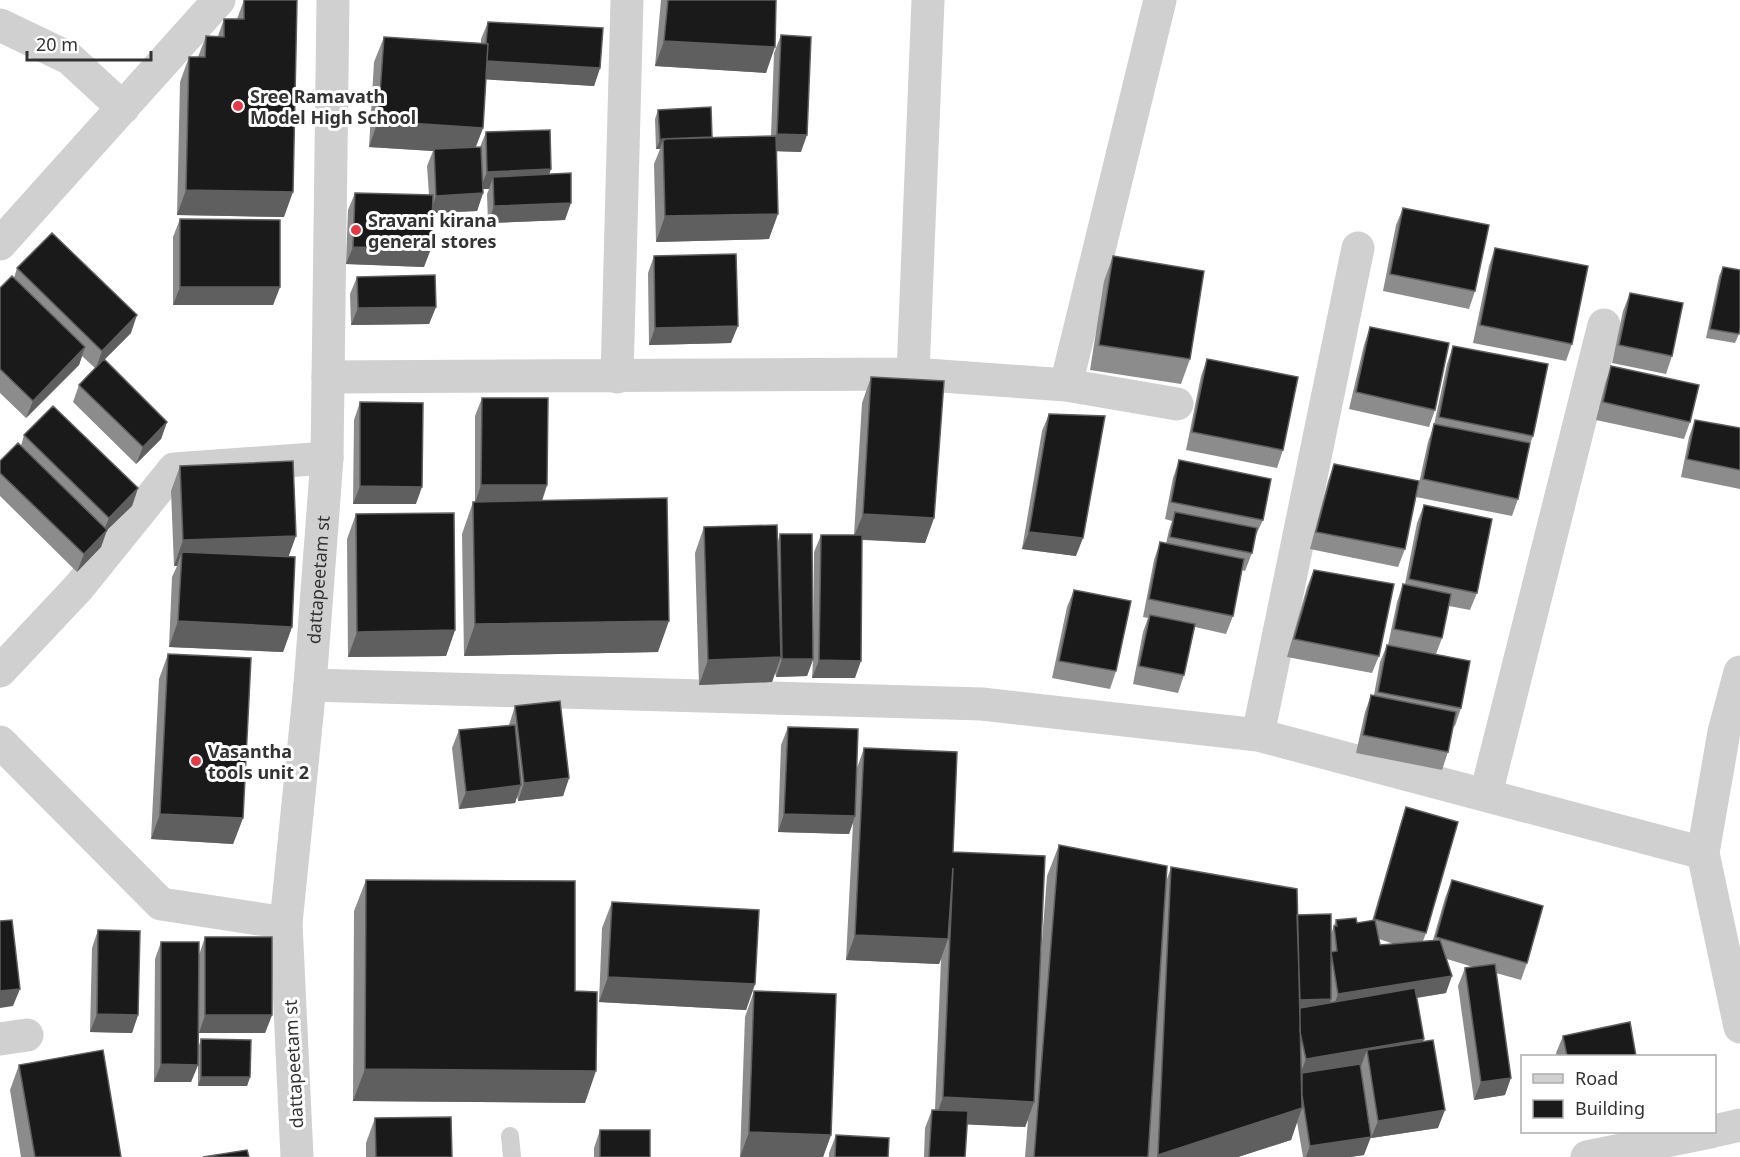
<svg xmlns="http://www.w3.org/2000/svg" width="1740" height="1157" viewBox="0 0 1740 1157" font-family="'Noto Sans',sans-serif">
<style>
.lines{fill:none;stroke-linecap:round;stroke-linejoin:round}
.service{stroke:#d0d0d0;stroke-width:18}
.minor{stroke:#d0d0d0;stroke-width:33}
.tertiary{stroke:#d0d0d0;stroke-width:33}
.wall{fill:#8c8c8c;fill-rule:evenodd}
.shaded-wall{fill:#5f5f5f}
.building{fill:#1a1a1a;stroke:#5f5f5f;stroke-width:1.5}
.poi-dot{fill:#e63946;stroke:#fff;stroke-width:2}
.labels{text-anchor:middle;dominant-baseline:central;stroke-width:6;stroke-linejoin:round;paint-order:stroke}
.poi-label{font-size:18px;font-weight:bold;fill:#333;stroke:#fff;text-anchor:start}
.street-label{font-size:18px;fill:#333;stroke:#fff}
</style>
<rect width="100%" height="100%" fill="#fff"/>
<g class="lines">
<!-- service -->
<path class="service" d="M510,1136L512,1157"/>
<!-- minor -->
<path class="minor" d="M0,25L69,58L123,108
M0,244L219,0
M913,374L928,0
M328,377L913,374L1066,385L1160,0
M617,377L627,0
M1066,385L1177,404
M0,671L79,587L174,469L327,458
M1740,672L1724,732L1703,853L1740,1027
M310,685L982,704L1258,735L1703,853
M1258,735L1358,248
M0,742L161,904L286,923
M1486,794L1604,325
M0,1039L27,1035"/>
<!-- tertiary -->
<g class="tertiary">
<path d="M1714,1131L1740,1125"/>
<path id="s1" d="M297,1157L286,923L310,685L327,458L333,0"/>
<path d="M1587,1157L1710,1132"/>
</g>
</g>
<!-- wall -->
<path class="wall" d="M244,0L284,217L177,215L180,82L189,57H198L206,36H218L224,19H237Z
M661,0H776L766,73L655,66Z
M488,22L600,68L594,86L486,79L483,128L476,147H480L486,132L549,174L565,220L488,223L487,194L489,189H483V193L477,211L432,213L424,267L346,264L348,210L355,193L429,195L427,166L433,151L369,147L374,62L384,37L481,43V39Z
M781,35L801,152L776,151L769,239L656,242L654,164L660,149H656L655,119L658,110L712,137L771,136L774,53Z
M1403,208L1475,291L1469,309L1383,291L1396,225Z
M180,219L280,287L273,305H173V237Z
M1495,248L1572,344L1566,361L1473,343L1489,266Z
M654,256L731,343L649,345L648,273Z
M1113,256L1190,359L1181,384L1090,370L1104,281Z
M1723,267L1739,334L1735,343L1706,338L1719,276Z
M17,268L131,333L104,360L167,422L161,439L136,464L73,402L79,385L95,368L82,356L79,365L26,418L0,393V288L14,278Z
M357,277L436,307L429,324L351,325L350,294Z
M1630,293L1672,356L1666,374L1612,363L1623,311Z
M1370,327L1435,410L1429,427L1349,409L1364,345Z
M1453,346L1533,436L1529,447L1518,499L1512,516L1416,497L1428,442L1434,425L1447,364Z
M1207,359L1283,450L1277,468L1186,450L1201,376Z
M1611,366L1690,422L1684,439L1596,420L1605,384Z
M871,377L934,518L925,543L862,540L855,678H812L813,660L807,676L776,677L775,672L772,682L699,685L695,553L704,527L778,541L780,534L813,640L814,552L821,535H854L862,403Z
M482,398L547,485L542,501L658,652L464,656L462,534L473,502H475V416Z
M360,402L416,504H353L354,420Z
M1049,414L1076,556L1022,549L1042,431Z
M1695,420L1740,428V489L1681,477L1689,437Z
M24,435L138,488L132,506L107,530L101,547L77,572L0,496V461L21,446Z
M1179,460L1263,520L1255,537L1252,553L1245,571L1242,570L1233,616L1226,634L1195,627L1184,675L1178,693L1133,684L1143,632L1148,618L1143,617L1154,560L1160,542L1166,544L1169,530L1172,521L1165,519L1173,478Z
M1334,464L1405,549L1398,567L1310,549L1328,481Z
M180,466L288,557L292,627L283,652L169,647L172,577L177,566H174L171,491Z
M1424,505L1477,593L1470,610L1449,606L1442,638L1436,654L1461,708L1455,726H1453L1448,752L1442,770L1356,753L1365,712L1371,695H1374L1380,662L1387,645H1388L1397,602L1403,584H1405L1417,523Z
M356,514L455,630L446,656L348,657L347,539Z
M1314,570L1379,656L1372,673L1287,657L1307,587Z
M1074,590L1116,671L1110,689L1052,678L1067,607Z
M168,654L243,818L233,844L151,839L159,679Z
M515,706L569,778L563,796L518,801L517,796L515,803L459,809L452,748L459,730L509,725Z
M788,727L857,768L864,748L953,852L1040,967L1047,876L1059,845L1166,882L1171,867L1297,915L1331,934L1336,920L1357,923L1372,921L1400,825L1406,807L1426,933L1423,941L1433,940L1445,898L1452,880L1527,963L1521,980L1496,973L1505,1095L1474,1100L1458,986L1465,968L1473,967L1447,959L1446,993L1417,998L1423,1041L1438,1128L1371,1138L1361,1074L1364,1155L1350,1157H1303L1297,1122L1291,1140L1238,1157H1025L1028,1120L1025,1127L967,1124L965,1157H924L925,1128L932,1110H935L941,959L939,964L846,960L853,823L849,834L778,832L781,745ZM1379,939L1394,944L1380,945Z
M366,880L575,991L585,1103L353,1101L354,911Z
M612,902L755,984L746,1010L599,1002L602,928Z
M98,930L138,1015L132,1033L90,1032L92,948Z
M205,937L272,1015L265,1033H199V955Z
M161,942L198,1065L191,1082H154L155,959Z
M754,991L831,1135L823,1157H740L745,1017Z
M1563,1036L1636,1056H1557L1556,1053Z
M201,1039L250,1077L247,1086H198V1048Z
M19,1065L121,1157H21L10,1090Z
M375,1118L452,1157H366V1143Z
M600,1130L650,1157H594V1148Z
M836,1135L888,1157H829V1153Z"/>
<!-- shaded-wall -->
<path class="shaded-wall" d="M664,41L775,47L766,73L655,66Z
M485,61L600,68L594,86L479,79Z
M378,121L483,128L473,153L434,149L433,151L369,147Z
M777,134L807,135L801,152L770,151Z
M660,140H663L660,149H656Z
M551,169L545,187L493,177L489,189H480L487,172Z
M186,190L293,192L284,217L177,215Z
M483,193L477,211L430,213L436,196Z
M571,203L565,220L488,223L494,206Z
M778,214L769,239L656,242L665,216Z
M353,247L431,249L424,267L346,264Z
M180,287H280L273,305H173Z
M436,307L429,324L351,325L358,308Z
M137,315L131,333L96,368L102,351Z
M738,326L731,343L649,345L655,328Z
M85,347L79,365L26,418L33,401Z
M167,422L161,439L136,464L143,447Z
M481,485H547L541,503H475Z
M360,486L422,487L416,504H353Z
M138,488L132,506L107,530L101,547L77,572L84,554L102,535L109,518Z
M863,514L934,518L925,543L853,539Z
M1029,532L1083,538L1076,556L1022,549Z
M296,536L287,561L182,552L177,566H174L183,540Z
M178,621L292,627L283,652L169,647Z
M669,621L658,652L464,656L475,624Z
M455,630L446,656L348,657L357,632Z
M781,657L772,682L699,685L708,660Z
M782,659H813L807,676L776,677Z
M819,660L861,661L855,678H812Z
M569,778L563,796L518,801L524,783Z
M521,785L515,803L459,809L466,792Z
M160,814L243,818L233,844L151,839Z
M784,814L855,816L849,834L778,832Z
M855,935L948,939L939,964L846,960Z
M1452,976L1446,993L1332,1011L1338,994Z
M608,977L755,984L746,1010L599,1002Z
M20,989L13,1006L0,1008V991Z
M1331,999L1325,1017H1298V1000Z
M97,1014L138,1015L132,1033L90,1032Z
M205,1015H272L265,1033H199Z
M1424,1039L1418,1056L1367,1050L1361,1066L1299,1077L1306,1059Z
M161,1064L198,1065L191,1082H154Z
M365,1069L596,1071L585,1103L353,1101Z
M201,1077H250L247,1086H198Z
M1511,1078L1505,1095L1474,1100L1481,1082Z
M943,1097L1034,1102L1025,1127L934,1123Z
M1302,1108L1291,1140L1238,1157H1157L1158,1155Z
M1445,1110L1438,1128L1371,1138L1378,1121Z
M749,1132L831,1135L823,1157H740Z
M1371,1137L1364,1155L1350,1157H1306L1310,1146Z"/>
<!-- building -->
<path class="building" d="M244,0H297L293,192L186,190L189,57H205L206,36L224,37V19H244Z
M668,0H776L775,47L664,41Z
M488,22L603,28L600,68L487,61L488,44L486,43Z
M781,35L811,37L807,135L777,134Z
M384,37L488,44L483,128L378,121Z
M711,107L712,137L663,139L664,140H660L658,110Z
M550,130L551,169L487,172L486,132Z
M776,136L778,214L665,216L663,139Z
M481,147L483,193L436,196L434,149Z
M571,173V203L494,206L493,177Z
M355,193L433,195L431,249L353,247Z
M1403,208L1489,225L1475,291L1390,274Z
M180,219L280,220V287H180Z
M52,233L137,315L102,351L17,268Z
M1495,248L1588,266L1572,344L1480,325Z
M736,254L738,326L655,328L654,256Z
M1113,256L1204,271L1190,359L1099,345Z
M1723,267L1740,270V328L1739,334L1710,329Z
M435,275L436,307L358,308L357,277Z
M12,276L85,347L33,401L0,369V288Z
M1630,293L1683,303L1672,356L1619,345Z
M1370,327L1449,343L1435,410L1356,392Z
M1453,346L1548,364L1533,436L1439,417Z
M104,359L167,422L143,447L79,385Z
M1207,359L1298,377L1283,450L1192,432Z
M1611,366L1699,385L1690,422L1603,402Z
M871,377L944,381L934,518L863,514Z
M482,398H548L547,485H481Z
M360,402L423,403L422,487L360,486Z
M53,406L138,488L109,518L24,435Z
M1049,414L1105,416L1083,538L1029,532Z
M1695,420L1740,428V470L1687,459Z
M1434,424L1530,443L1518,499L1423,479Z
M18,443L107,530L84,554L0,473V461Z
M1179,460L1271,479L1263,520L1171,502Z
M293,461L296,536L183,540L180,466Z
M1334,464L1419,481L1405,549L1316,532Z
M667,498L669,621L475,624L473,502Z
M1424,505L1492,519L1477,593L1409,579Z
M1175,512L1257,528L1252,553L1170,537Z
M454,513L455,630L357,632L356,514Z
M777,525L781,657L708,660L704,527Z
M780,534H812L813,659H782Z
M821,535H862L861,661L819,660Z
M1160,542L1244,559L1233,616L1149,599Z
M182,552L295,557L292,627L178,621Z
M1314,570L1394,584L1379,656L1294,639Z
M1403,584L1451,594L1442,638L1394,629Z
M1074,590L1131,601L1116,671L1059,661Z
M1150,615L1195,624L1184,675L1139,666Z
M1387,645L1470,661L1461,708L1378,692Z
M168,654L251,658L243,818L160,814Z
M1371,695L1456,712L1448,752L1363,735Z
M560,701L569,778L524,783L515,706Z
M515,725L521,785L466,792L459,730Z
M788,727L858,729L855,816L784,814Z
M864,748L957,752L953,852L1045,856L1034,1102L943,1097L953,868L948,939L855,935Z
M1406,807L1458,822L1426,933L1374,919Z
M1059,845L1167,866L1148,1157H1034Z
M1171,867L1297,889L1302,1108L1158,1155Z
M366,880L575,881V991L597,992L596,1071L365,1069Z
M1452,880L1543,906L1527,963L1436,937Z
M612,902L759,910L755,984L608,977Z
M1331,914V999L1300,1000L1297,915Z
M1356,918L1357,923L1375,920L1380,945L1440,940L1452,976L1338,994L1331,952L1337,951L1334,926H1337L1336,920Z
M12,920L20,989L0,991V921Z
M98,930L140,931L138,1015L97,1014Z
M205,937H272V1015H205Z
M161,942H199L198,1065L161,1064Z
M1495,964L1511,1078L1481,1082L1465,968Z
M1415,988L1424,1039L1306,1059L1300,1032V1008Z
M754,991L836,994L831,1135L749,1132Z
M1630,1022L1636,1056H1567L1563,1036Z
M201,1039L251,1040L250,1077H201Z
M1433,1040L1445,1110L1378,1121L1367,1050Z
M103,1050L121,1157H35L19,1065Z
M1360,1064L1371,1137L1310,1146L1302,1095V1073Z
M932,1110L968,1111L965,1157H929Z
M451,1117L452,1157H376L375,1118Z
M600,1130H650V1157H600Z
M836,1135L889,1138L888,1157H835Z
M247,1150L249,1157H203Z"/>
<!-- markers -->
<g class="poi-dot">
<circle cx="238" cy="106" r="6"/>
<circle cx="356" cy="230" r="6"/>
<circle cx="196" cy="761" r="6"/>
</g>
<g class="labels">
<!-- poi labels -->
<g class="poi-label">
<text x="250" y="96">Sree Ramavath<tspan x="250" dy="21">Model High School</tspan></text>
<text x="368" y="220">Sravani kirana<tspan x="368" dy="21">general stores</tspan></text>
<text x="208" y="751">Vasantha<tspan x="208" dy="21">tools unit 2</tspan></text>
</g>
<!-- street labels -->
<g class="street-label">
<text stroke="none"><textPath href="#s1" startOffset="579">dattapeetam st</textPath></text>
<text transform="translate(293 1064) rotate(-93)">dattapeetam st</text>
</g>
</g>
<!-- legend -->
<rect x="1521" y="1055" width="195" height="78" fill="#ffffff" stroke="#adadad" stroke-width="1.5"/>
<rect x="1533" y="1074" width="30" height="9" fill="#d0d0d0" stroke="#adadad" stroke-width="1.5"/>
<text x="1575" y="1085" font-size="18" fill="#333333">Road</text>
<rect x="1533" y="1100" width="30" height="18" fill="#1a1a1a" stroke="#adadad" stroke-width="1.5"/>
<text x="1575" y="1115" font-size="18" fill="#333333">Building</text>
<!-- scale -->
<path d="M27 51v9h124v-9" fill="none" stroke="#333333" stroke-width="3"/>
<text x="36" y="51" font-size="18" fill="#333333" stroke="#ffffff" stroke-width="4.5" paint-order="stroke">20 m</text>
</svg>
